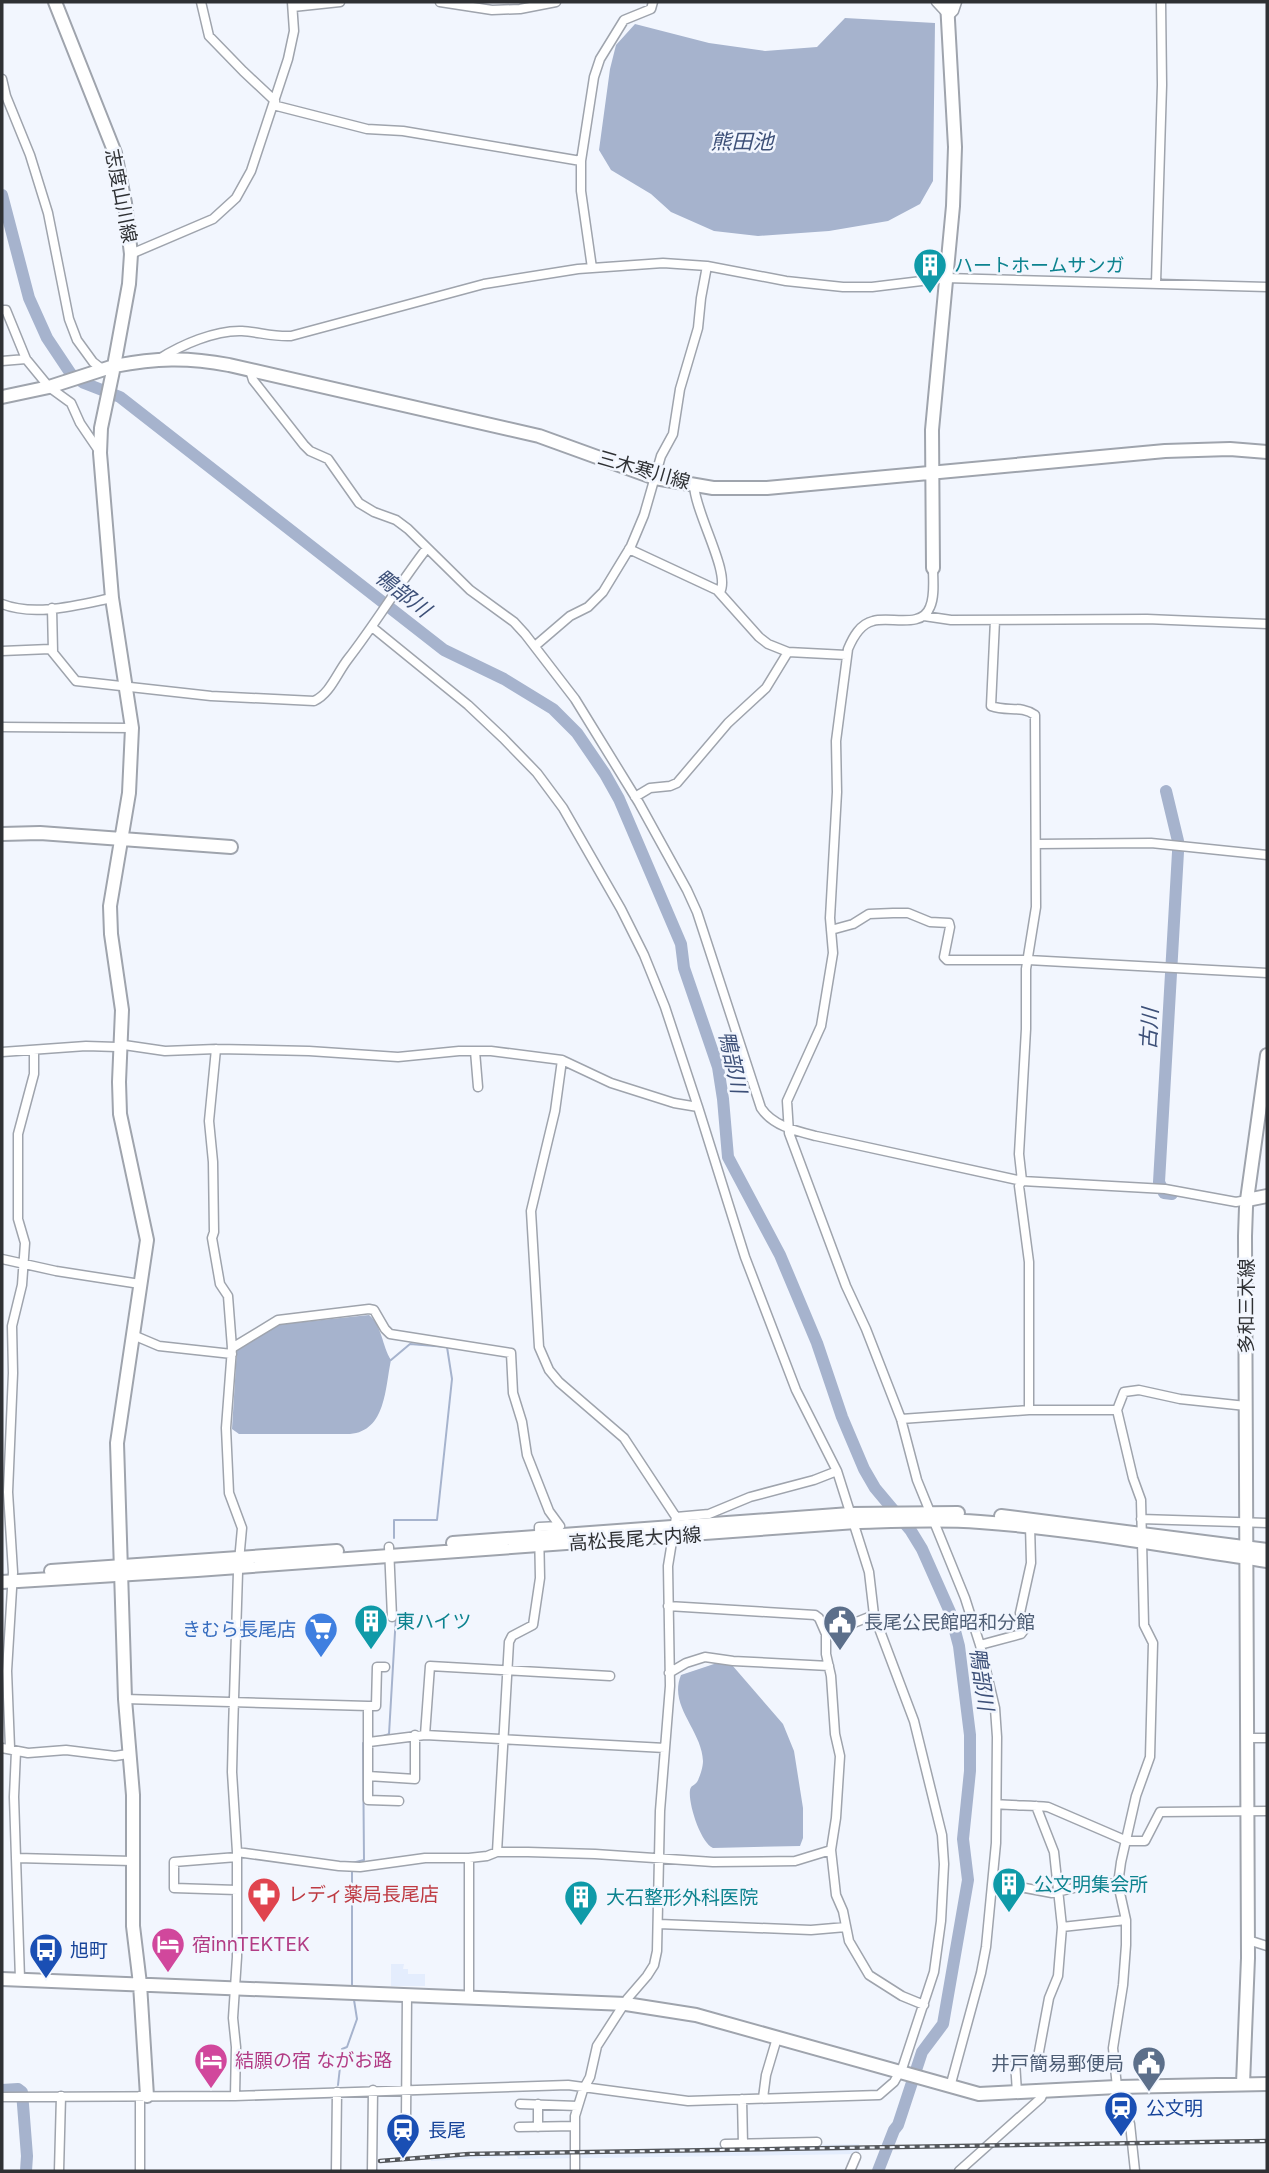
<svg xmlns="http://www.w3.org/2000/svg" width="1269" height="2173" viewBox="0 0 1269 2173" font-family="Inter,'Noto Sans JP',sans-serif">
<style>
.built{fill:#e4edfd}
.water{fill:#a6b3cd}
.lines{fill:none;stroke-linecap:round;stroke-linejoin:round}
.stream{stroke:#a6b3cd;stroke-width:2}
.river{stroke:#a6b3cd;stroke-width:12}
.street-casing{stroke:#9fa4ad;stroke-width:11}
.secondary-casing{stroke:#9fa4ad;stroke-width:16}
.primary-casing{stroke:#9fa4ad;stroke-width:16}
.street{stroke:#fff;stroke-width:8}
.secondary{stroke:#fff;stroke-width:12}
.primary{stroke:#fff;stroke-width:12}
.rail-casing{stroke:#54575b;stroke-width:4.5}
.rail{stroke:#f2f6fe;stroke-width:2;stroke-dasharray:5;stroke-linecap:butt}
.labels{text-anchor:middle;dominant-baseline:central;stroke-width:5;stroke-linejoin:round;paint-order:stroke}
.street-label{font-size:19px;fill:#2f3134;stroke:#f2f6fe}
.culture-label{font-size:19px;fill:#0d838f;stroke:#f2f6fe;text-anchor:start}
.service-label{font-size:19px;fill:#4e5e75;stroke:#f2f6fe;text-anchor:start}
.shop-label{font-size:19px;fill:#366cbe;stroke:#f2f6fe;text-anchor:end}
.health-label{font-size:19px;fill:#be3a42;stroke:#f2f6fe;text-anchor:start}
.hotel-label{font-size:19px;fill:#b23c85;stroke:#f2f6fe;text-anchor:start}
.transit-label{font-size:19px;fill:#164399;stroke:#f2f6fe;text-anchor:start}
.water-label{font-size:21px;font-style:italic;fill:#3d5078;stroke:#f2f6fe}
</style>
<rect width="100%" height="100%" fill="#f2f6fe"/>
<!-- built -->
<path class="built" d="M391,1964H404L403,1969H408V1974H425V1986H391Z
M859,2144V2154L518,2159L517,2156L431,2161V2155L471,2153Z"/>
<!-- water -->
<path class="water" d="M845,18L935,23L933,181L920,204L888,221L829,231L758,236L714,231L671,212L651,194L611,170L599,150L610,69L616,45L635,24L709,43L765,51L817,47Z
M369,1315C382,1325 382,1346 391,1360C385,1388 386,1431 350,1434H239L232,1429L237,1348L274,1325Z
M717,1663L732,1665L783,1724L794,1751L803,1808V1838L800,1846L713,1848C701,1843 688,1804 690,1790C691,1785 694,1786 697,1782C700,1777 703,1767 703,1761C702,1730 668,1706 681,1675Z"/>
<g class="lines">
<!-- stream -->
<path class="stream" d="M391,1360L410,1344L447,1347L452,1379L437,1520H394V1538
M381,1737L389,1734L396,1615
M352,1863L364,1860L363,1743
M352,1987V1872
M338,2085L342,2049L347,2047L357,2019L354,2000
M332,2163L333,2113"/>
<!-- river -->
<path class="river" d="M2,195L29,298L47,338L71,374L84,383L120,397L444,650L504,679L553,709L577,733L605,774L619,799L681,944L684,968L718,1067L723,1099L728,1157L780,1255L817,1343L842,1417L864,1469L875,1488L911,1531L922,1549L950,1612L959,1646L970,1735V1771L963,1839L968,1880L943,2024L922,2052L898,2125L894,2130L878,2171
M1166,791L1178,841V852L1159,1182L1164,1193L1172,1194
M2,2090L18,2089L22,2092L27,2156L26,2171"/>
<!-- street casing -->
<g class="street-casing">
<path id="street" d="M201,2L209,36L243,71L275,101
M440,2L492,10L520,9L556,2
M936,2L949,16L954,11L957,2
M293,7L340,2
M2,79L6,96L30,155L48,213L69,319L77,340L93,362L102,369
M273,105L367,129L403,131L581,161
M131,254L213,219L236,198L251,171L288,59L294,31L292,2
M592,268L581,191V161L594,77L600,59L624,20L651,9L653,2
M1156,283L1162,85L1161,2
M2,310H6L26,359
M159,359C181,345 215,330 242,331C258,332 274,337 291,336L484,284L578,269L663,263L707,266L786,281L843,287H872L946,278L1267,287
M2,361L26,359L49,387L71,403L80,423L99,451
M250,370L253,380L304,445L310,451L328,459L359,503L374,512L396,520L408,529L470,590L514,622L525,634L575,699L639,803L687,890L697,912L761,1108C773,1126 796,1131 816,1136L1022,1181L1165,1189L1236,1202L1247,1200
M694,485C695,513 731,573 720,592
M629,549L717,590L759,637L768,644L788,652
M933,568C933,580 935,596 930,607C922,629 890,616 873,621C860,624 853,637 848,649L836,741L837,792L830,918L833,953L821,1026L787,1101L789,1133L846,1286L866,1329L901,1419L917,1480L965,1598L980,1645L995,1708L997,1737L996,1843L986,1947L981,1973L950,2087
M2,604C35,617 78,605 112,598
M52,608L53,652
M924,616L951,620L1147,619L1267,624
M995,620L991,706C1007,712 1021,705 1035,715L1036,907L1026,969V1029L1019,1154L1022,1181L1019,1186L1029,1262V1410
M372,627L468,705L503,738L537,773L563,808L621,909L644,955L665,1007L698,1107
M535,646L570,616L588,607L603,592L631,546L644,515L661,456L673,434L680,389L698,328L701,298L707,266
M2,651L50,649L76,681L211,696L314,701C330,694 337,673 348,659C376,623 399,584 427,548
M2,727L132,728
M635,797L650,788L670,786L677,783L728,723L766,688L788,652L846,655
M1036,844L1151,843L1267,855
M831,930L853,924L869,914L893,913H908L930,922L949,923L950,927L944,957L947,960H1028L1267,973
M216,1049L209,1121L213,1162L214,1232L212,1238L220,1284L228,1296L232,1348L226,1428L229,1493L242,1528L238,1572L233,1730L232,1772L237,1852V1957L233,2018L236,2047L235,2096
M475,1051L478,1087
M2,1052L86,1046L117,1047L124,1045L165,1051L216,1049L309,1051L398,1057L459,1051H491L562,1060L611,1083L674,1103L698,1107L745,1257L796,1390L837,1471L869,1572L874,1615L914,1721L942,1835L944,1864L941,1921L934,1972L903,2066L894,2082L879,2095L688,2101L568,2085L235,2096L2,2097
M562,1060L555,1111L531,1211L539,1347L549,1370L559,1382L624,1438L676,1517L668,1566L670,1686L660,1811L657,1951L654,1965L647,1976L628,1998L597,2046L590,2077L583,2090L575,2116V2171
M2,1259L56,1271L140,1284
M133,1335L159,1346L232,1354
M232,1348L278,1320L369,1309L374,1310L385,1329L390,1334L511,1353L513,1393L522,1422L527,1455L549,1511L560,1526L539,1527L540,1578L533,1625L512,1636L509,1642L497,1852
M901,1419L1029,1410H1117
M676,1517L709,1514L750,1497L814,1480L837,1471
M1141,1519L1267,1523
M389,1547L392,1617
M668,1606L815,1615L819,1618L826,1634
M874,1615L826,1634V1654L831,1676L835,1734L840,1756L836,1818L831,1850L836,1895L843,1911L849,1941L869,1975L902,1996L924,2005
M980,1645L1021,1634L1024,1630L1020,1613L1031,1563L1030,1525
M669,1673L686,1663L705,1657L733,1661L829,1666
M125,1699L368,1706V1800L399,1801
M368,1706H376L377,1667H385
M425,1735L430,1666L610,1676
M1247,1738H1267
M369,1742L425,1735L665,1748
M2,1748L28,1753L66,1750L115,1756L128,1754
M10,1748L7,1671L13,1572L8,1492L13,1373L12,1326L22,1285L25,1243L18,1219V1134L34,1074V1051
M16,1751L14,1797L20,1979
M368,1776L415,1779V1735
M998,1804C1015,1806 1031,1805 1048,1807L1127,1841H1145L1160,1812L1267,1811
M237,1852L339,1866L360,1867L425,1858H469L487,1856L497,1852H528L595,1854L713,1862L795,1861L831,1850
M237,1857L174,1862V1888L237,1890
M17,1858L132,1861
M993,1882L1052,1893L1096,1883L1118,1884
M659,1924L811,1930L846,1927
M1062,1927L1126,1920
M1248,1940L1267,1946
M469,1998V1858
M1017,2093L1015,2061H1031L1038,2057L1049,1998L1058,1976L1062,1927L1054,1852L1036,1806
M140,2096V2171
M763,2098L766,2075L777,2038
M742,2099L743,2144
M520,2104L578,2106
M538,2104V2127
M406,2120L407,1995
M519,2127L575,2126
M725,2144L817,2142
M59,2171L61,2096
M336,2171L337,2092
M372,2171L373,2090
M850,2171L856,2157
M959,2171L1041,2098L1044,2091
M1135,2171L1130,2124L1117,2087L1113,2048L1123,1985L1126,1945V1920L1118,1884L1121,1862L1136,1796L1150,1757L1153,1643L1144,1625L1141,1500L1133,1478L1117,1410L1124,1392L1139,1390L1180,1399L1246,1406"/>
</g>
<!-- secondary casing -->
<g class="secondary-casing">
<path id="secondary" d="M933,568L932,430L953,206L955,147L947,2
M2,834L40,833L231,847
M1247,1200L1267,1196
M2,1979L626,2004L696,2015L979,2094L1117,2087L1267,2084
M1243,2084L1248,1958L1245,1236L1246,1207L1267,1055
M147,2096L140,1984L133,1926V1795L125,1699L117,1443L147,1240L120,1114L119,1082L122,1010L111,934L110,906L129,793L132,728L112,598L100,453L101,428L114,366C156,358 187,357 229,365L539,436L655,478L713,488H767L1165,451L1230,449L1267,452"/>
</g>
<!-- primary casing -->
<g class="primary-casing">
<path id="primary" d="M2,397L49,387L114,366L129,284L131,254L125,203L115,153L55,2
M1001,1516L1267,1550
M453,1543L850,1514L958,1513
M51,1571L337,1551
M2,1582L197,1570L856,1522C897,1521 939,1519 980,1522C1076,1529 1172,1547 1267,1561"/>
</g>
<!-- street -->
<use href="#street" class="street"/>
<!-- secondary -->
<use href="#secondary" class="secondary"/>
<!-- primary -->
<use href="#primary" class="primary"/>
<!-- rail casing -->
<g class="rail-casing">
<path id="rail" d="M380,2161L469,2154L1267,2141"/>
</g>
<!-- rail -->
<use href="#rail" class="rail"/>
</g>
<!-- icons -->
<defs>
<g id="building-pin" transform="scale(1.75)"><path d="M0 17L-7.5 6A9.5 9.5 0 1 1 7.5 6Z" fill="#0f9aa8" stroke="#f2f6fe"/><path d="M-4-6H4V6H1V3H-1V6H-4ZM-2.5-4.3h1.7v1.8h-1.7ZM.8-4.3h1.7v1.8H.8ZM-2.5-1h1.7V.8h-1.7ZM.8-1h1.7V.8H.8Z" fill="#fff"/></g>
<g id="civic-pin" transform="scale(1.75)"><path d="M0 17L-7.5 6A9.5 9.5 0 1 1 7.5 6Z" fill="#5c6f8a" stroke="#f2f6fe"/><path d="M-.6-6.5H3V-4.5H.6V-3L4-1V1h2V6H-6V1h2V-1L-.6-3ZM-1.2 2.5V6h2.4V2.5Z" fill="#fff"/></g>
<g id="supermarket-pin" transform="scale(1.75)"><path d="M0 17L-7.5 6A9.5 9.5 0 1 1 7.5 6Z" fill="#3f7fe0" stroke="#f2f6fe"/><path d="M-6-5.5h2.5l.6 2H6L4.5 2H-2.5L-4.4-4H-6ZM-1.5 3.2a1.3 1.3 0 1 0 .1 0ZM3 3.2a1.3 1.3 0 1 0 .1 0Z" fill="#fff"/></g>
<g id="pharmacy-pin" transform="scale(1.75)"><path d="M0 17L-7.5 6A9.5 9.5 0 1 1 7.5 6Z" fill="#e0444e" stroke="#f2f6fe"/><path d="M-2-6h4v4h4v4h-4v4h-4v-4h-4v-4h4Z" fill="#fff"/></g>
<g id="hotel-pin" transform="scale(1.75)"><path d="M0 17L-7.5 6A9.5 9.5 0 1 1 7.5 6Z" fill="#d1479c" stroke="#f2f6fe"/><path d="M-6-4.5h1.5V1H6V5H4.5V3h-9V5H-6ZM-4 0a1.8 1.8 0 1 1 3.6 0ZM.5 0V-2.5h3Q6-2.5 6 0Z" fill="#fff"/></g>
<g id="bus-pin" transform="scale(1.75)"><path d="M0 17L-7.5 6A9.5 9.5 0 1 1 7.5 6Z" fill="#1a4fb4" stroke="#f2f6fe"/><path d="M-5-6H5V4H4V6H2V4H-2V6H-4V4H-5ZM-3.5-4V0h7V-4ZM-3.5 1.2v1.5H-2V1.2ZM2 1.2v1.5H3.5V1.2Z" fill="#fff"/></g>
<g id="station-pin" transform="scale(1.75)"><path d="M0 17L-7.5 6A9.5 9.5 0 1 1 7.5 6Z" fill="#1a4fb4" stroke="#f2f6fe"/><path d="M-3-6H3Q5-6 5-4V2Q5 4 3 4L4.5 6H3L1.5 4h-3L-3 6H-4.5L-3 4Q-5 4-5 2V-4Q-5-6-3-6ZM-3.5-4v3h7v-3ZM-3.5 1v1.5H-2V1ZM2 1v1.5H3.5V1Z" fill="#fff"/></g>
</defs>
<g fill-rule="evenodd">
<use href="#building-pin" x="930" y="265"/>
<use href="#building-pin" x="371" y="1621"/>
<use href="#civic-pin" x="840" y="1622"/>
<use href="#supermarket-pin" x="321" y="1629"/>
<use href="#building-pin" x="1009" y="1884"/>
<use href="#pharmacy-pin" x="264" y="1894"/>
<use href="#building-pin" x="581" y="1897"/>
<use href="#hotel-pin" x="168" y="1944"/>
<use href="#bus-pin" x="46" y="1950"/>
<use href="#hotel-pin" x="211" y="2060"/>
<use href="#civic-pin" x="1149" y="2063"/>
<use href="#station-pin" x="1121" y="2108"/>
<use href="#station-pin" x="403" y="2130"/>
</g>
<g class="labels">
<!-- street labels -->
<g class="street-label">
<text transform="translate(121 196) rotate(79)">志度山川線</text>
<text transform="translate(644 470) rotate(16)">三木寒川線</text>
<text transform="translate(1246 1306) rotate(-90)">多和三木線</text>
<text transform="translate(635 1539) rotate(-4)">高松長尾大内線</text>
</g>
<!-- culture labels -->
<g class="culture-label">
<text x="954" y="265">ハートホームサンガ</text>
<text x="396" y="1621">東ハイツ</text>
<text x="1034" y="1884">公文明集会所</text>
<text x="606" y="1897">大石整形外科医院</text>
</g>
<!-- service labels -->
<g class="service-label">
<text x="864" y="1622">長尾公民館昭和分館</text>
<text x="1124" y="2063" text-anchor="end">井戸簡易郵便局</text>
</g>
<!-- shop labels -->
<g class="shop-label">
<text x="296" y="1629">きむら長尾店</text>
</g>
<!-- health labels -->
<g class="health-label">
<text x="288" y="1894">レディ薬局長尾店</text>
</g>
<!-- hotel labels -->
<g class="hotel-label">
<text x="192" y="1944">宿innTEKTEK</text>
<text x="235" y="2060">結願の宿 ながお路</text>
</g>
<!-- transit labels -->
<g class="transit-label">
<text x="70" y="1950">旭町</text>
<text x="1146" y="2108">公文明</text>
<text x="428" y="2130">長尾</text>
</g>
<!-- water labels -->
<g class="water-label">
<text x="742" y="141">熊田池</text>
<text transform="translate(403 593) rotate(38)">鴨部川</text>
<text transform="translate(1149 1029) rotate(-87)">古川</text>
<text transform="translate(733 1062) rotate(78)">鴨部川</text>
<text transform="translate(982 1679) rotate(82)">鴨部川</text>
</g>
</g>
<!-- border -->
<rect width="1269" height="2173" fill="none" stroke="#2f3134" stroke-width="7"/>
</svg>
